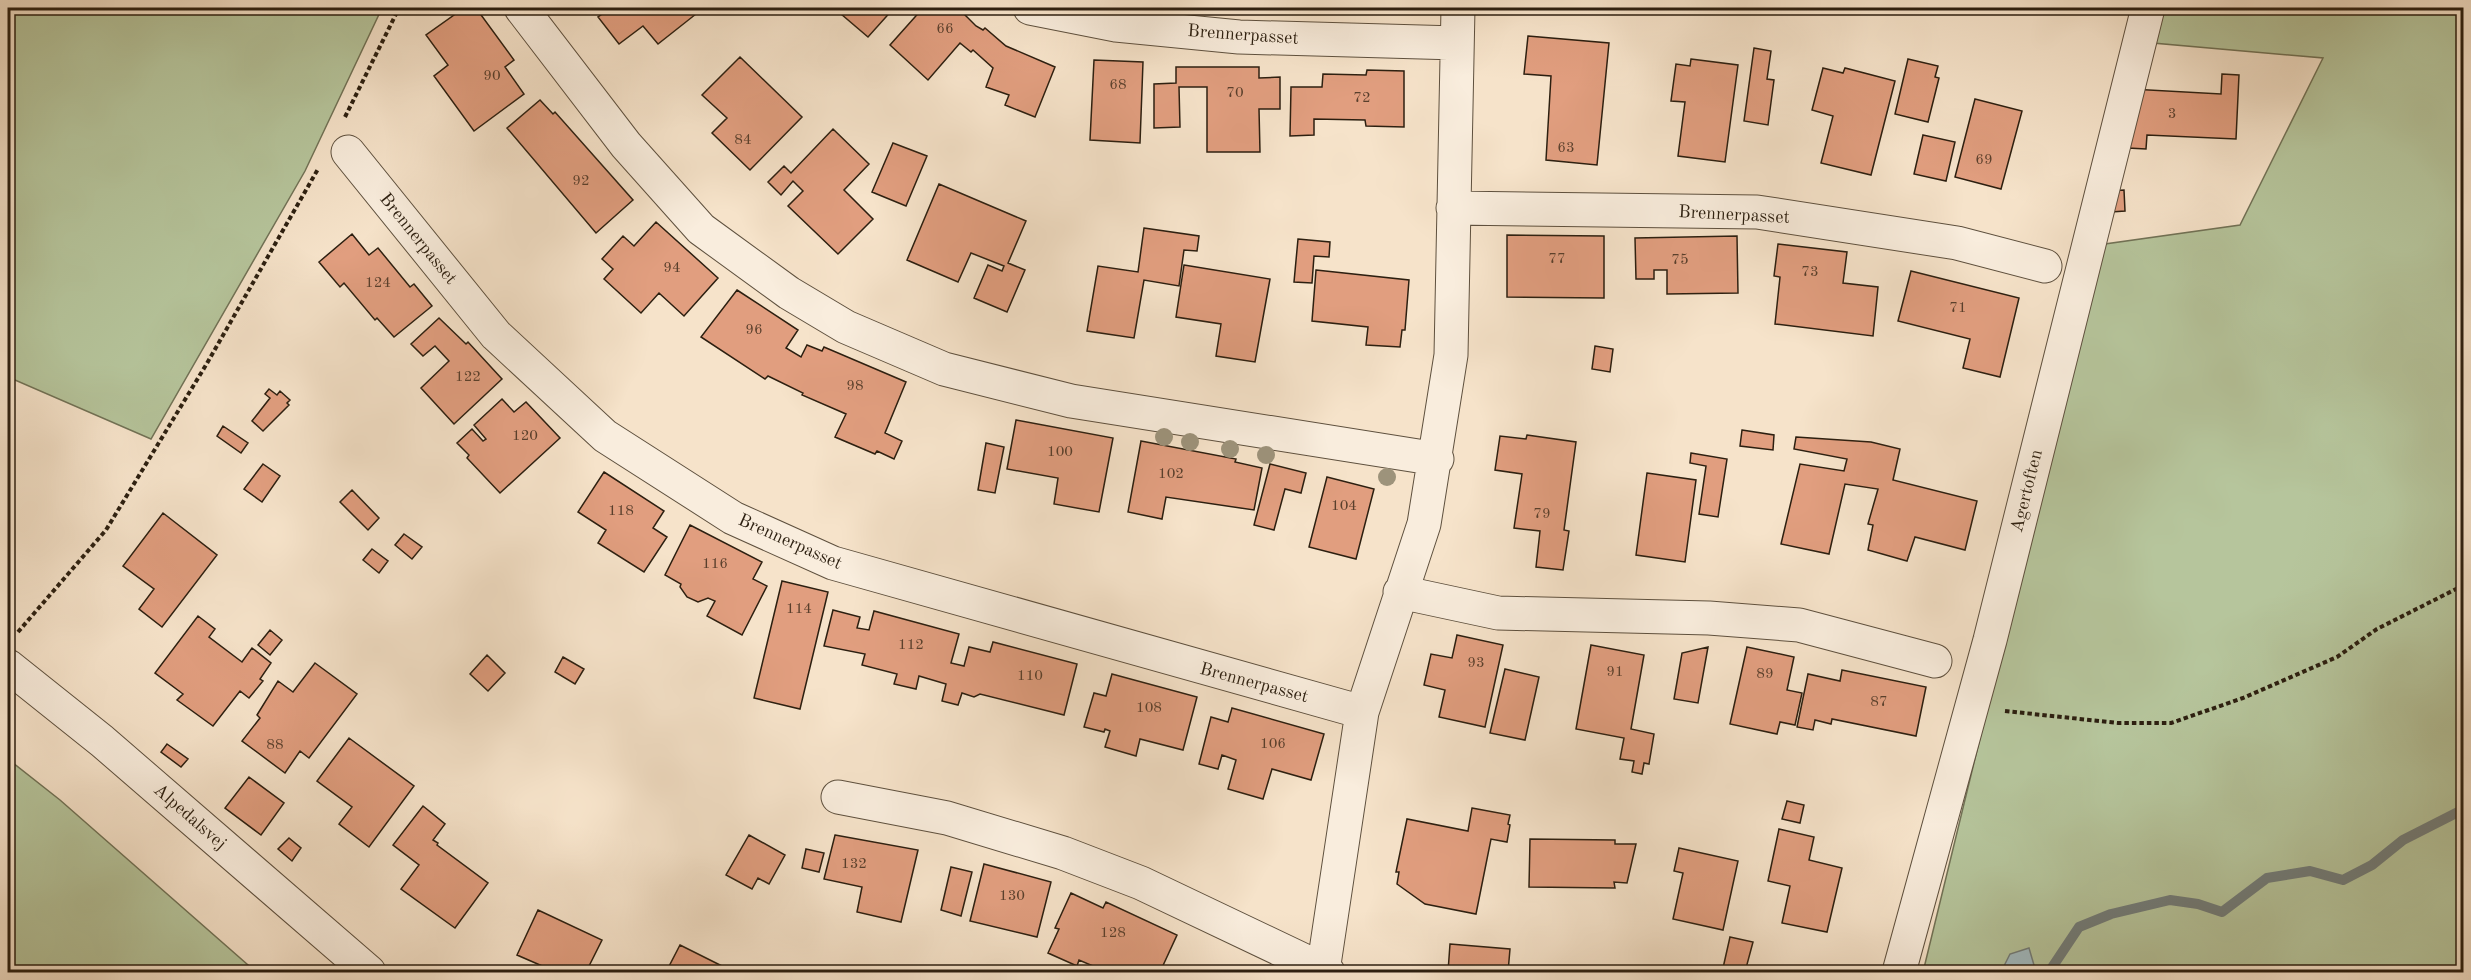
<svg xmlns="http://www.w3.org/2000/svg" width="2471" height="980" viewBox="0 0 2471 980" font-family="'Old Standard TT',serif">
<style>
.green{fill:#b6c59c;stroke:#717256;stroke-width:1.5}
.water{fill:#a1bbc1;stroke:#727d7a;stroke-width:1.5}
.lines{fill:none;stroke-linecap:round;stroke-linejoin:round}
.stream{stroke:#727d7a;stroke-width:10}
.building{fill:#e19e7f;stroke:#2c1f10;stroke-width:1.5}
.minor-casing{stroke:#5e503e;stroke-width:35}
.path{stroke:#2c1f10;stroke-width:4;stroke-dasharray:4.5 3;stroke-linecap:butt}
.minor{stroke:#f9eddd;stroke-width:33}
.tree{fill:#9d937b}
.labels{text-anchor:middle;dominant-baseline:central;stroke-width:4.5;stroke-linejoin:round;paint-order:stroke}
.number-label{font-size:15px;fill:#593f2c}
.street-label{font-size:18px;fill:#2c1f10;stroke:#f9eddd}
</style>
<rect width="100%" height="100%" fill="#f6e3ca"/>
<filter id="stains"><feTurbulence type="fractalNoise" baseFrequency=".00333" numOctaves="4"/><feColorMatrix values="0 0 0 0 .2 0 0 0 0 .09 0 0 0 0 .02 0 0 0 .5 -.17"/></filter>
<radialGradient id="worn" r=".72"><stop offset=".6" stop-color="#630" stop-opacity="0"/><stop offset="1" stop-color="#630" stop-opacity=".3"/></radialGradient>
<!-- green -->
<path class="green" d="M8,8H382L305,171L151,439L8,377Z
M2162,8H2463V970L2460,971L1923,972L2050,451L2105,244L2240,225L2323,58L2153,43Z
M8,759L60,800L256,972H8Z"/>
<!-- water -->
<path class="water" d="M2029,948L2036,972H2001L2010,954Z"/>
<g class="lines">
<!-- stream -->
<path class="stream" d="M2049,972L2079,927L2111,914L2170,900L2198,904L2222,912L2267,878L2310,871L2343,880L2372,865L2403,840L2464,809"/>
</g>
<!-- building -->
<path class="building" d="M464,8H476L514,60L505,67L524,94L474,131L434,76L448,65L426,35Z
M611,8H691L696,14L658,44L643,26L619,44L598,17Z
M834,8H894L868,37Z
M923,8H958L976,26L983,30L985,28L1006,46L1055,67L1035,117L1005,105L1009,95L986,87L993,68L973,50L971,52L960,43L928,80L890,45Z
M1528,36L1609,43L1597,165L1546,160L1551,76L1524,74Z
M1754,48L1771,51L1767,79L1774,80L1768,125L1744,121Z
M740,57L802,117L750,170L712,133L727,118L702,95Z
M1691,59L1738,65L1725,162L1678,156L1685,102L1671,101L1676,64L1690,66Z
M1908,59L1938,66L1935,77L1939,78L1928,122L1895,114Z
M1094,60L1143,62L1140,143L1090,140Z
M1176,67H1259V78L1280,77V109H1259L1260,152H1207V87H1179L1180,127L1154,128V84L1176,83Z
M1823,68L1843,73L1845,68L1895,81L1871,175L1821,163L1833,116L1812,110Z
M1367,70L1404,71V127L1366,126L1365,120L1314,119V135L1290,136L1291,87H1322L1323,74L1366,75Z
M2222,74L2239,75L2236,139L2147,135L2146,149L2128,148L2131,89L2221,94Z
M1975,99L2022,111L2001,189L1955,177Z
M540,100L553,114L555,112L633,200L596,233L507,128Z
M833,129L869,164L844,190L873,219L838,254L788,206L803,191L793,181L781,195L768,182L784,166L791,173Z
M1923,135L1955,142L1946,181L1914,174Z
M893,143L927,156L906,206L872,192Z
M939,184L1026,221L1008,263L1025,270L1007,312L974,298L988,265L1002,271L1004,266L971,253L958,282L907,260Z
M2124,190L2125,211L2111,212L2109,191Z
M656,222L718,278L684,316L659,293L641,313L604,279L613,269L602,259L623,236L634,246Z
M1144,228L1199,236L1197,251L1184,250L1179,286L1144,280L1134,338L1087,331L1098,266L1138,272Z
M352,234L369,255L378,248L410,287L414,284L432,306L394,337L377,318L375,320L344,283L340,287L319,262Z
M1507,235L1604,236V298L1507,297Z
M1737,236L1738,293L1667,294V270H1654V279H1636L1635,238Z
M1298,239L1330,242L1329,257L1314,256L1312,283L1294,282Z
M1778,244L1847,252L1843,283L1878,287L1873,336L1775,324L1780,277L1774,276Z
M1184,265L1270,279L1255,362L1216,356L1221,324L1176,317Z
M1316,270L1409,280L1405,330H1402L1400,347L1366,345L1368,327L1312,321Z
M1911,271L2019,298L2000,377L1963,368L1970,339L1898,321Z
M737,290L798,330L786,348L801,357L807,345L822,351L824,347L906,382L885,433L902,441L894,459L877,451L875,454L835,437L846,414L802,395L803,393L768,376L765,379L701,337Z
M439,318L466,344L468,342L502,379L454,424L421,388L449,361L435,346L423,356L411,344Z
M1595,346L1613,349L1610,372L1592,369Z
M269,389L277,395L280,391L290,400L287,403L289,405L263,431L252,421L270,398L265,394Z
M502,399L514,412L526,402L560,438L500,493L467,458L469,455L457,443L472,429L483,441L486,439L474,425Z
M1016,420L1113,438L1099,512L1054,504L1058,478L1007,469Z
M223,426L248,443L241,453L217,436Z
M1742,430L1774,435L1773,450L1740,446Z
M1527,435L1576,442L1564,530L1569,531L1563,570L1536,567L1540,531L1514,528L1522,474L1495,470L1500,436L1526,439Z
M1796,437L1871,442L1900,449L1893,480L1977,501L1965,550L1915,537L1907,561L1868,550L1873,525L1868,524L1878,489L1845,484L1829,554L1781,544L1800,464L1844,471L1847,459L1794,449Z
M1141,441L1236,459L1235,462L1262,468L1254,510L1166,497L1162,519L1128,512Z
M986,443L1004,447L995,493L978,490Z
M1691,453L1727,459L1718,517L1699,514L1706,466L1690,463Z
M263,464L280,476L262,502L244,489Z
M1270,464L1306,473L1301,493L1285,489L1274,530L1254,525Z
M604,472L664,511L653,528L667,537L644,572L598,543L606,530L578,512Z
M1647,473L1696,480L1685,562L1636,555Z
M1327,477L1374,489L1356,559L1309,547Z
M352,490L379,518L368,530L340,502Z
M163,513L217,555L162,627L139,609L154,589L123,566Z
M690,525L762,562L753,579L767,586L742,635L707,616L715,601L708,598L698,602L687,597L680,587L681,584L665,575Z
M404,534L422,547L412,559L395,545Z
M372,549L388,561L379,573L363,560Z
M782,581L828,592L800,709L754,698Z
M833,610L860,617L857,628L869,630L874,611L959,634L951,663L964,666L969,647L990,652L993,642L1077,664L1064,715L980,694L974,697L962,693L958,705L942,701L946,684L919,676L916,689L894,684L897,674L862,665L865,654L824,646Z
M198,616L215,629L209,637L242,662L252,648L271,663L260,679L263,681L249,698L240,691L213,726L177,700L183,694L155,673Z
M270,630L282,640L270,655L258,645Z
M1457,635L1503,645L1485,727L1439,717L1445,690L1424,685L1431,654L1452,658Z
M1591,645L1644,655L1631,729L1654,734L1649,764L1644,763L1642,774L1632,772L1634,761L1620,759L1624,738L1576,729Z
M1708,647L1698,703L1674,699L1682,653Z
M1747,647L1794,657L1787,690L1802,693L1795,725L1780,722L1777,734L1730,724Z
M487,655L505,673L488,691L470,674Z
M563,657L584,669L575,684L555,672Z
M315,663L357,694L309,758L300,751L285,773L242,741L260,718L257,715L278,681L293,692Z
M1505,669L1539,677L1525,740L1490,733Z
M1842,670L1926,687L1916,736L1832,719L1831,724L1815,720L1813,730L1797,727L1808,674L1840,681Z
M1112,674L1197,697L1183,750L1140,739L1136,756L1105,747L1110,731L1105,729L1104,732L1084,727L1094,693L1106,696Z
M1232,708L1324,734L1311,780L1272,769L1263,799L1228,789L1236,760L1222,755L1218,769L1199,764L1211,717L1228,722Z
M349,738L414,786L369,847L339,824L352,807L317,781Z
M167,744L188,759L181,767L161,752Z
M249,777L284,803L261,835L225,808Z
M1787,801L1804,805L1800,823L1782,819Z
M423,806L445,824L433,840L438,843L437,845L488,883L455,928L401,889L419,865L393,845Z
M1472,808L1510,815L1508,824L1510,825L1507,842L1491,839L1476,914L1425,904L1397,884L1399,872H1396L1407,819L1468,831Z
M1779,829L1814,837L1809,860L1842,868L1827,932L1782,923L1790,886L1768,881Z
M749,835L785,855L769,884L758,878L752,889L726,875Z
M835,835L918,850L901,922L857,912L862,887L824,879Z
M289,838L301,848L292,861L278,849Z
M1530,839L1615,840V844H1636L1627,883L1614,882L1615,888L1529,887Z
M1679,848L1738,861L1723,930L1673,919L1683,873L1674,871Z
M806,849L824,853L819,872L802,868Z
M984,864L1051,882L1037,937L970,921Z
M951,867L972,872L961,916L941,910Z
M1071,893L1103,908L1106,902L1177,935L1160,972H1107L1079,960L1077,966L1048,953L1059,929L1055,928Z
M538,910L602,940L586,972H556L517,955Z
M1730,937L1753,942L1745,972L1723,968Z
M1450,944L1510,949L1508,972H1448Z
M680,945L734,972H638L650,966L666,972Z"/>
<g class="lines">
<!-- minor casing -->
<g class="minor-casing">
<path id="minor" d="M521,8L626,145L701,229L789,293L846,327L944,369L1071,401L1437,459
M1030,8L1116,25L1239,37L1457,43
M348,152L496,335L605,436L733,518L833,563L1362,712
M1453,208L1757,212L1957,243L2045,266
M1400,592L1498,613L1709,618L1799,625L1935,661
M8,666L102,741L369,972
M838,797L947,818L1063,853L1141,883L1328,972
M1323,971L1362,712L1424,524L1451,355L1458,8
M1899,972L1990,640L2148,8"/>
</g>
<!-- path -->
<path class="path" d="M345,117L399,8
M18,632L106,530L206,365L318,169
M2005,711L2118,723H2171L2243,698L2337,657L2377,629L2464,585"/>
<!-- minor -->
<use href="#minor" class="minor"/>
</g>
<!-- trees -->
<g class="tree">
<circle cx="1164" cy="437" r="9"/>
<circle cx="1190" cy="442" r="9"/>
<circle cx="1230" cy="449" r="9"/>
<circle cx="1266" cy="455" r="9"/>
<circle cx="1387" cy="477" r="9"/>
</g>
<g class="labels">
<!-- number labels -->
<g class="number-label">
<text x="945" y="29">66</text>
<text x="492" y="76">90</text>
<text x="1118" y="85">68</text>
<text x="1235" y="93">70</text>
<text x="1362" y="98">72</text>
<text x="2172" y="114">3</text>
<text x="743" y="140">84</text>
<text x="1566" y="148">63</text>
<text x="1984" y="160">69</text>
<text x="581" y="181">92</text>
<text x="1557" y="259">77</text>
<text x="1680" y="260">75</text>
<text x="672" y="268">94</text>
<text x="1810" y="272">73</text>
<text x="378" y="283">124</text>
<text x="1958" y="308">71</text>
<text x="754" y="330">96</text>
<text x="468" y="377">122</text>
<text x="855" y="386">98</text>
<text x="525" y="436">120</text>
<text x="1060" y="452">100</text>
<text x="1171" y="474">102</text>
<text x="1344" y="506">104</text>
<text x="621" y="511">118</text>
<text x="1542" y="514">79</text>
<text x="715" y="564">116</text>
<text x="799" y="609">114</text>
<text x="911" y="645">112</text>
<text x="1476" y="663">93</text>
<text x="1615" y="672">91</text>
<text x="1765" y="674">89</text>
<text x="1030" y="676">110</text>
<text x="1879" y="702">87</text>
<text x="1149" y="708">108</text>
<text x="1273" y="744">106</text>
<text x="275" y="745">88</text>
<text x="854" y="864">132</text>
<text x="1012" y="896">130</text>
<text x="1113" y="933">128</text>
</g>
<!-- street labels -->
<g class="street-label">
<text transform="translate(1243 35) rotate(4)">Brennerpasset</text>
<text transform="translate(1734 215) rotate(3)">Brennerpasset</text>
<text transform="translate(418 239) rotate(51)">Brennerpasset</text>
<text transform="translate(2027 491) rotate(-76)">Agertoften</text>
<text transform="translate(790 542) rotate(24)">Brennerpasset</text>
<text transform="translate(1254 683) rotate(15)">Brennerpasset</text>
<text transform="translate(190 817) rotate(41)">Alpedalsvej</text>
</g>
</g>
<!-- margin -->
<rect width="2471" height="980" fill="none" stroke="#f6e3ca" stroke-width="30"/>
<rect x="9" y="9" width="2453" height="962" fill="none" stroke="#2c1f10" stroke-width="3"/>
<rect x="15" y="15" width="2441" height="950" fill="none" stroke="#2c1f10" stroke-width="1.5"/>
<rect width="100%" height="100%" filter="url(#stains)"/>
<rect width="100%" height="100%" fill="url(#worn)"/>
</svg>
